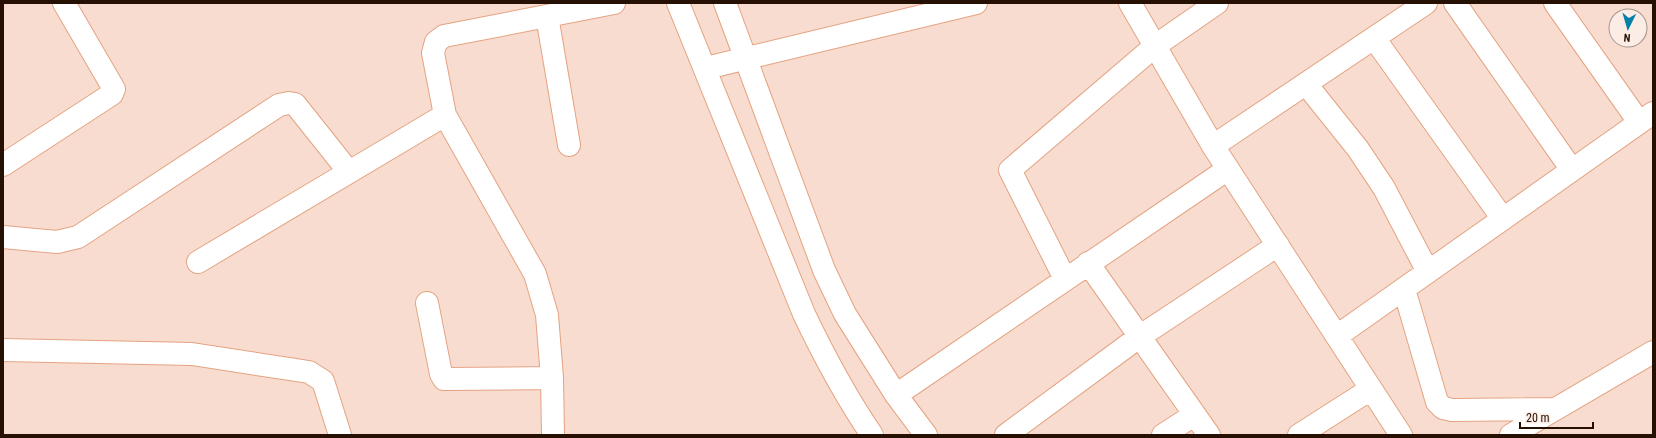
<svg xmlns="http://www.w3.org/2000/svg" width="1656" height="438" viewBox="0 0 1656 438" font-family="'Roboto Condensed',sans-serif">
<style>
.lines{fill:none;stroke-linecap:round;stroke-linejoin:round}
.minor-casing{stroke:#e4a382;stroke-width:24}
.minor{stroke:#fff;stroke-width:22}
</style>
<rect width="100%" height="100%" fill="#f8dccf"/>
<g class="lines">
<!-- minor casing -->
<g class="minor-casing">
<path id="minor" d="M678,3L804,314C824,356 846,397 872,435
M725,3L824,270L845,314L896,395L926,435
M1130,3L1213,146L1426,3
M1455,3L1572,170
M1555,3L1639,122
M547,16L569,145
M1374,38L1503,219
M706,68L976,3
M1306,84L1358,149L1384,188L1428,272
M3,165L112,94L114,89L64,3
M1228,169L1401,435
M3,237L57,242L78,237L279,105L289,103L295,104L349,172
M198,262L445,115
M1088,263L1209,435
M1065,279L1010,170L1155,46L1217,3
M1404,289L1437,402L1443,408L1452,410L1555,409
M427,303L441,374L444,379L552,378
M1337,336L1653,113
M3,350L192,354L309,372L323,381L340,435
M896,395L1228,169L1213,146
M553,435L552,378L547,315L535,274L445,115L433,53L436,42L444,36L614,3
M1006,435L1139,337L1278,245
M1163,435L1194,415
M1299,435L1371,389
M1511,435L1653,352"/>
</g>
<!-- minor -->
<use href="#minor" class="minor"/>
</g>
<!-- border -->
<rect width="1656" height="438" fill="none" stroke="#260f03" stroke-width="8"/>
<!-- north arrow -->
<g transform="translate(1628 28) rotate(185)"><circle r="19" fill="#fbede6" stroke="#a6948b"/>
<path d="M0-3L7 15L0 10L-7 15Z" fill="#0580a6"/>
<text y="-6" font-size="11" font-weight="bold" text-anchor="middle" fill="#260f03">N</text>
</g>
<!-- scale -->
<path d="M1520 422v6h73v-6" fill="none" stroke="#260f03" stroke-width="2"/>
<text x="1526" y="422" font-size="12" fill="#260f03" stroke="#fbede6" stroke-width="3" paint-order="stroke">20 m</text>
</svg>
